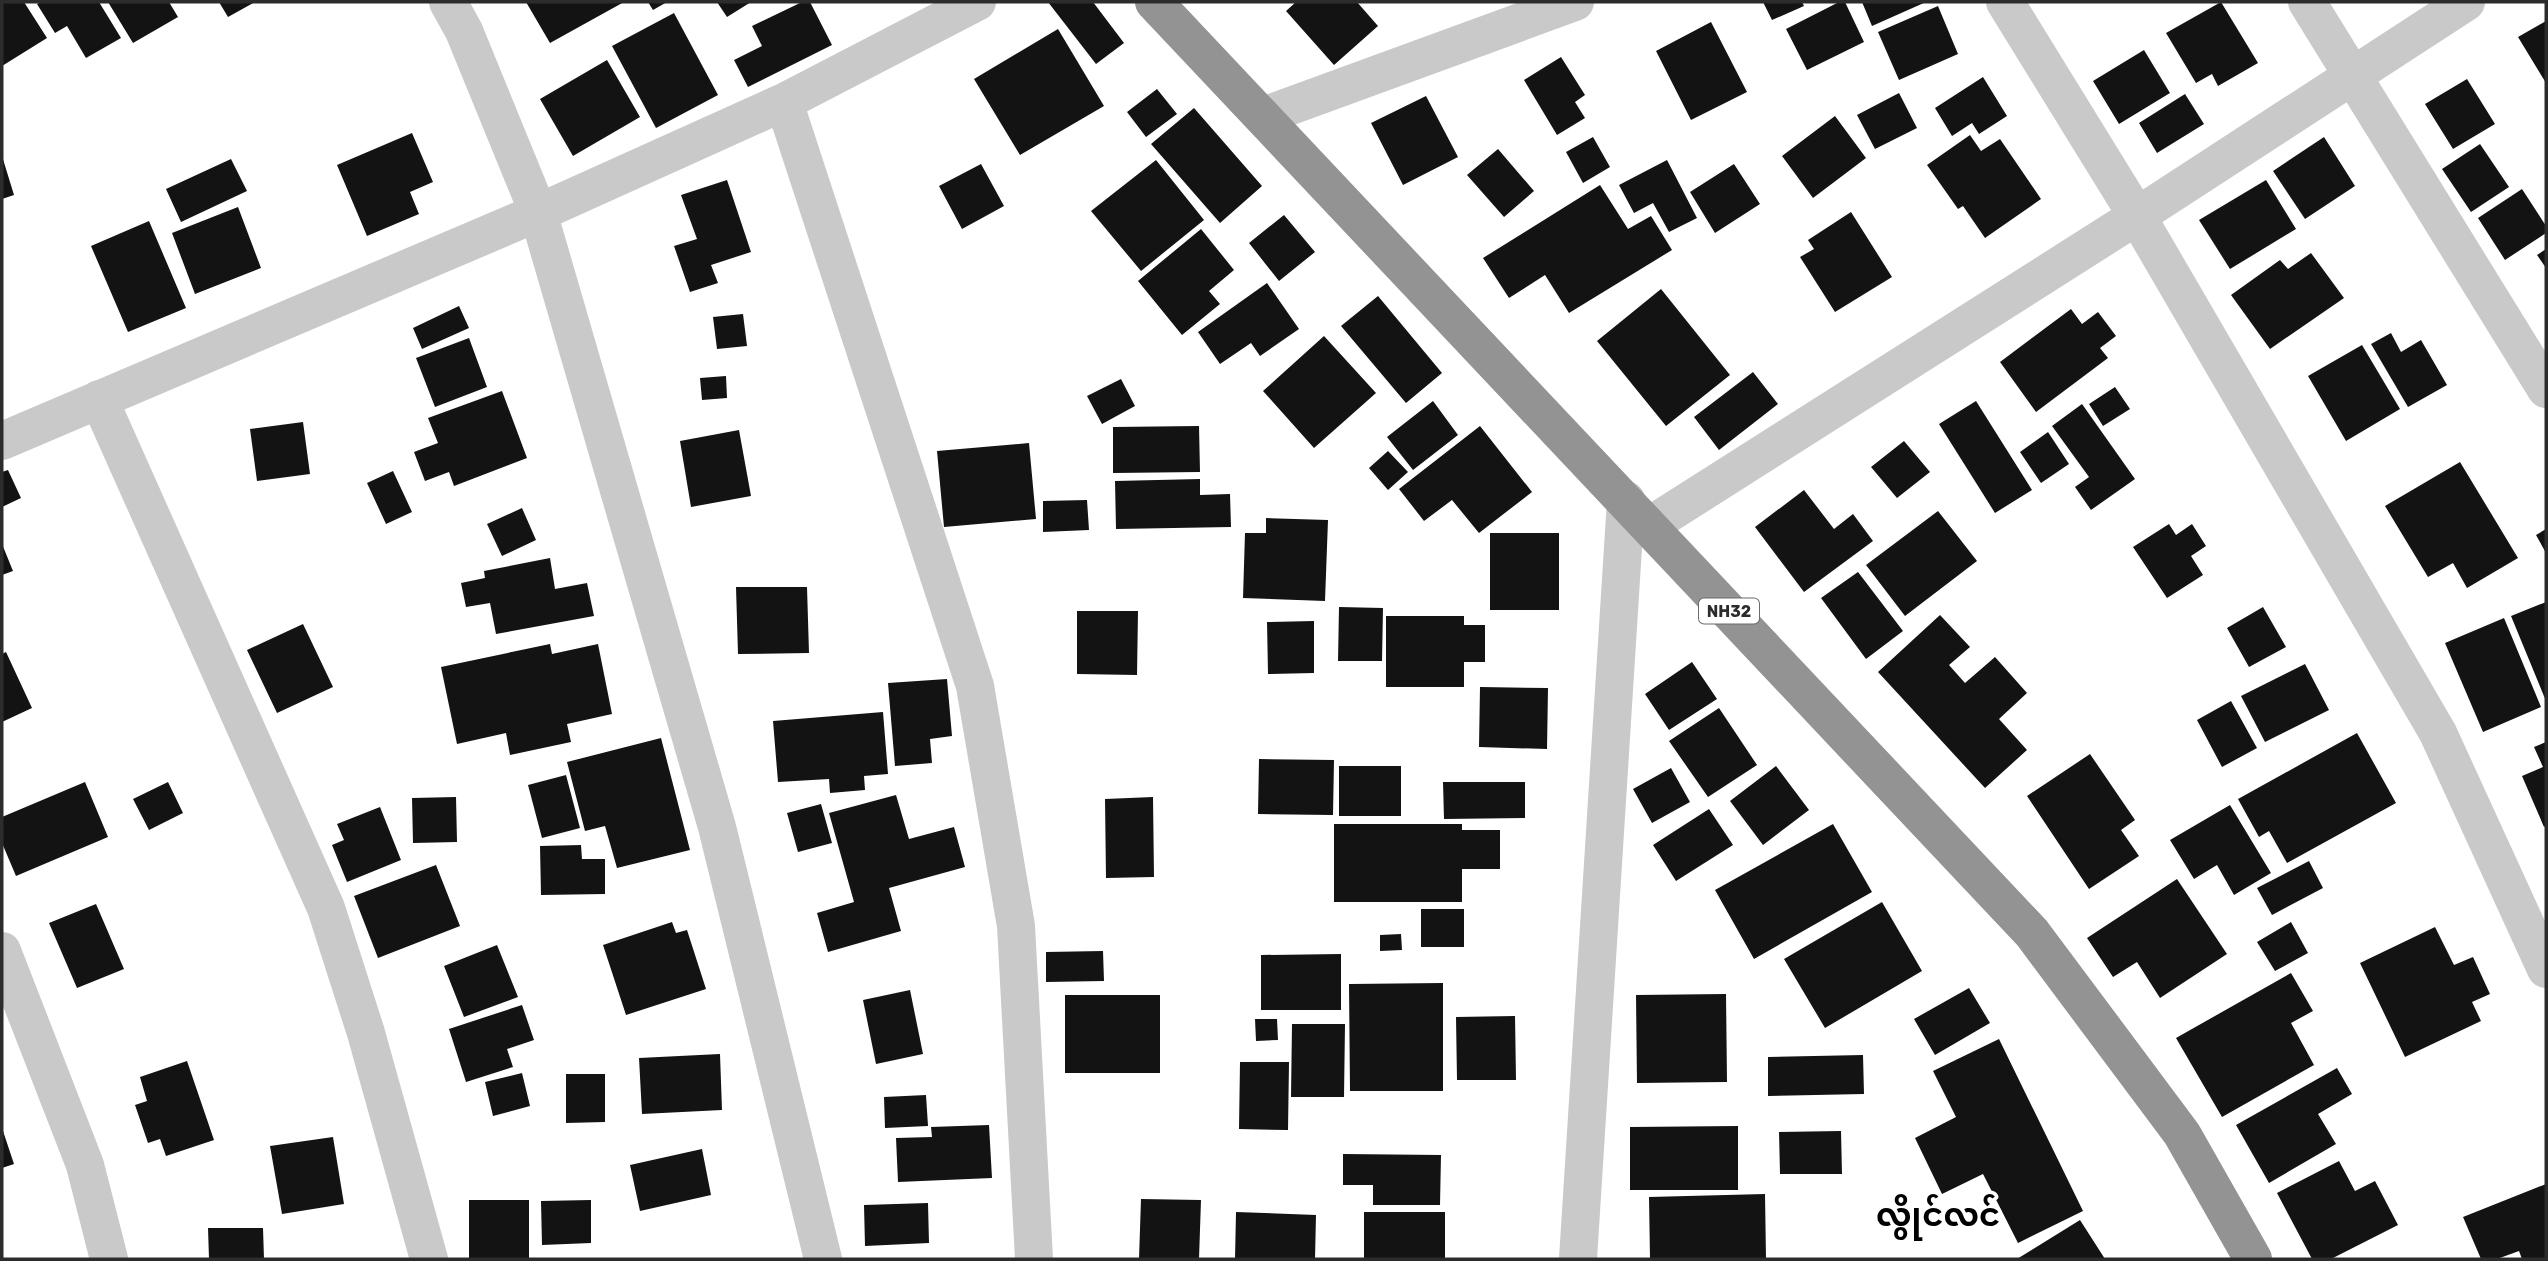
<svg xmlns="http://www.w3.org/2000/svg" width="2548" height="1261" viewBox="0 0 2548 1261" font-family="Rubik,'Noto Sans Myanmar',sans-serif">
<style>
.building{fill:#131313}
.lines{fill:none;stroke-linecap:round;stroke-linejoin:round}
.street{stroke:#c9c9c9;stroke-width:38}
.highway{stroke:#939393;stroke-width:38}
.labels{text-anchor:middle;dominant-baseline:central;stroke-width:7;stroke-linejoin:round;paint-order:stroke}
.shield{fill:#fff;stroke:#6b6b6b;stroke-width:2}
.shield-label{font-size:16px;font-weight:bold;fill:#2c2c2c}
.town-label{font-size:32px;font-weight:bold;fill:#000;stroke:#fff}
</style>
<rect width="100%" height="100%" fill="#fff"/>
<!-- building -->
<path class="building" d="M2,2H24L47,38L2,66Z
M41,2H99L121,38L86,58L67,26L55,33L37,4Z
M108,2H169L178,17L133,43Z
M219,2H255L228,17Z
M526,2H624L550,43Z
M648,2H667L653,10Z
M717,2H751L727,17Z
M802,2H810L832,45L748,87L734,60L762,46L752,26Z
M1048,2H1093L1124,43L1096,64Z
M1296,2H1357L1378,26L1334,65L1286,11Z
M1763,2H1802L1804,6L1772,20Z
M1839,2H1845L1864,42L1807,70L1786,29Z
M1862,2H1926L1872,26Z
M2221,2L2258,63L2218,86L2212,74L2196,83L2166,33Z
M1938,6L1958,54L1899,80L1878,32Z
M674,13L718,95L656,128L612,46Z
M2546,21V83L2518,37Z
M1711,22L1747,92L1691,120L1656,51Z
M1058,29L1104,106L1020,155L974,79Z
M2144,50L2170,93L2119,124L2093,81Z
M1561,57L1585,95L1575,102L1585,118L1557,135L1524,80Z
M607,60L640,117L573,156L540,99Z
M1983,77L2007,116L1979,134L1972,123L1952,136L1935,108Z
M2467,79L2495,124L2453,149L2425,104Z
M1157,89L1177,114L1146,137L1127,112Z
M1899,93L1917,128L1875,149L1857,115Z
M2185,94L2204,124L2157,153L2139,123Z
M1426,96L1458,157L1403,185L1371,123Z
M1194,108L1262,186L1220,223L1151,144Z
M1835,116L1866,158L1813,198L1782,156Z
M412,133L433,182L410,192L419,214L367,236L337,165Z
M1970,135L1981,151L2000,139L2041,199L1985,238L1963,206L1958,209L1927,165Z
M1593,137L1610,167L1583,183L1566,152Z
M2324,137L2355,186L2305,219L2273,171Z
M2480,144L2509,187L2471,212L2442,169Z
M1498,149L1534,191L1504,217L1467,175Z
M2,156L14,195L2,199Z
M231,159L247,191L181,222L166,189Z
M1156,160L1204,220L1141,271L1091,211Z
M1667,160L1697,218L1669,232L1653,203L1634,213L1619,185Z
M981,164L1004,206L962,229L939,186Z
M1734,164L1760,204L1715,233L1690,192Z
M727,180L751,252L711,265L718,283L690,292L674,246L697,239L681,195Z
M2266,180L2296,229L2230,269L2199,220Z
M1600,185L1628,229L1651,216L1672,250L1569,313L1545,275L1509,298L1483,258Z
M2522,189L2546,226V233L2505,260L2478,218Z
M238,207L261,268L195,294L172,233Z
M1851,212L1892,277L1835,312L1800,257L1814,249L1808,240Z
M1284,215L1315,252L1279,281L1249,243Z
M149,221L186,308L128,332L91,246Z
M1201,229L1234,270L1209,291L1220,304L1182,335L1138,281Z
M2546,249V268L2537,255Z
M2311,253L2344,298L2270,349L2231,295L2280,260L2288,269Z
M1267,283L1299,329L1260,356L1251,343L1220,364L1198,332Z
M1661,289L1730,375L1666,426L1597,341Z
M1378,296L1442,373L1406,403L1341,326Z
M459,306L469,328L422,349L413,328Z
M2071,309L2082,324L2098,312L2116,336L2100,348L2108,358L2036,412L2000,362Z
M743,314L747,346L717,349L713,317Z
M2391,333L2401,352L2421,340L2447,385L2408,407L2371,344Z
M1324,336L1376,393L1314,448L1263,391Z
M469,338L487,387L435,407L416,358Z
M2362,345L2400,409L2346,441L2308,376Z
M1753,372L1778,404L1719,450L1694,417Z
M726,376L727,398L702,400L700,378Z
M1121,379L1135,406L1102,424L1087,396Z
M2115,387L2130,409L2103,426L2089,404Z
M502,391L527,458L454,486L449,472L425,481L414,452L438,443L428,418Z
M1433,401L1458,435L1413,470L1387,437Z
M1976,401L2032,490L1995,513L1939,424Z
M2082,404L2135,479L2091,510L2075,487L2089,477L2052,426Z
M303,422L310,474L257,481L250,429Z
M1199,426L1200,472L1113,473V427Z
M1480,426L1532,492L1479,533L1452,500L1424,521L1399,489Z
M739,430L751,496L691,507L680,441Z
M2048,432L2069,464L2041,483L2020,452Z
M1904,441L1930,472L1897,498L1871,467Z
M1029,443L1036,519L944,527L937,451Z
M1388,451L1408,472L1388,490L1369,468Z
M2460,462L2518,558L2467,588L2453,563L2428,577L2385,506Z
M8,470L21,498L2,507V472Z
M393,471L412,512L386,524L367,483Z
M1200,479V495L1230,494L1231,527L1116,529L1115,481Z
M1804,490L1834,529L1853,514L1873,541L1804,592L1755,527Z
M1087,500L1089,530L1043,532V501Z
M522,508L536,540L502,556L487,524Z
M1938,511L1977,561L1905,616L1866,565Z
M1266,518L1328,520L1325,601L1243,598L1245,533H1266Z
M2169,524L2176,535L2192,524L2206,546L2191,556L2203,575L2167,598L2133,547Z
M2546,529V553L2536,535Z
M1490,533H1559V610H1490Z
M2,544L13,571L2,575Z
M550,558L555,589L587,583L594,616L496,634L490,603L466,607L461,583L485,578L484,571Z
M1858,572L1903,631L1866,659L1821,598Z
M736,587H807L809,653L738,654Z
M2546,602V701L2511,616Z
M1339,607L1383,608L1382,661H1338Z
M2263,607L2286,647L2249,667L2227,628Z
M1077,611H1138L1137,675L1077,674Z
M1940,615L1970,647L1949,665L1965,683L1995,657L2027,693L1999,719L2027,750L1985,788L1878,672Z
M1386,616H1464V625H1485V662H1464V687H1386Z
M2504,618L2541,707L2483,732L2445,643Z
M1314,621V673L1268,674L1267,622Z
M303,624L333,687L277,713L247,650Z
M550,644L552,654L598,644L612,714L567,724L571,742L510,755L506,733L457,744L441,667Z
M6,652L32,708L2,722V654Z
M1692,662L1717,699L1669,730L1645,694Z
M2305,664L2329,710L2265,742L2241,696Z
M947,679L952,736L930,739L932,763L895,766L888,683Z
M1480,687L1548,688L1547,749L1479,747Z
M2231,701L2257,748L2222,767L2197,720Z
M1719,708L1757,765L1708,797L1669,741Z
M883,712L888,774L864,776L865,790L830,793L829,779L778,782L773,721Z
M2357,733L2396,803L2287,863L2269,831L2259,837L2238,799Z
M661,738L690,850L617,868L605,826L585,831L567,762Z
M2546,742V826L2544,827L2522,776L2543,767L2534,747Z
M2090,754L2135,820L2121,830L2139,856L2089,889L2027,796Z
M1259,759L1334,760L1333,815L1258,814Z
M1339,766H1401V816H1339Z
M1776,766L1809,810L1763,845L1730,801Z
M1671,768L1690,802L1652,823L1633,789Z
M566,775L580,828L542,838L528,785Z
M85,782L108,837L16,876L2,843V817Z
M168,782L183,813L149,830L133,799Z
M1443,782H1525V818L1444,819Z
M896,795L909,839L954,827L965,867L889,888L901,931L828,952L817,913L854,902L829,813Z
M456,797L457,842L413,843L412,798Z
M1153,797L1154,877L1106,878L1105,799Z
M821,804L832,843L798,852L787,813Z
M2230,805L2271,873L2234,895L2217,865L2194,879L2170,840Z
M380,807L401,860L347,882L332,845L344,840L337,824Z
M1709,809L1733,845L1676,881L1653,845Z
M1334,824H1462V830H1500V869H1462V902H1334Z
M1833,824L1872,892L1754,959L1715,890Z
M581,845L582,859H605V894L541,895L540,846Z
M2309,861L2323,888L2272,915L2257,888Z
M436,865L460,926L378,958L354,896Z
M2177,879L2227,954L2160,998L2137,962L2113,977L2087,938Z
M1882,902L1922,971L1825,1028L1784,959Z
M96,904L124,969L77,988L49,923Z
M1421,909H1464V947H1421Z
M672,922L676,933L687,930L706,989L626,1015L603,945Z
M2291,922L2308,953L2275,971L2257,942Z
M2435,927L2454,965L2473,957L2490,994L2472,1002L2481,1021L2405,1057L2360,963Z
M1401,934L1402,950L1380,951V935Z
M497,945L518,997L464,1017L444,966Z
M1103,951L1104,981L1046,982V952Z
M1341,954V1010H1261V955Z
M2291,973L2313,1011L2291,1023L2314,1065L2222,1117L2176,1038Z
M1443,983V1091H1350L1349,984Z
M1969,988L1990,1023L1935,1055L1914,1019Z
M910,990L923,1054L876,1064L863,1000Z
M1726,994L1727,1082L1637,1083L1636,995Z
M1065,995H1160V1073H1065Z
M522,1005L534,1040L507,1049L513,1067L466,1082L449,1029Z
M1515,1016L1516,1080H1457L1456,1017Z
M1255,1019H1277L1278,1040L1256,1041Z
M1292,1024H1345L1344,1097H1291Z
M1999,1039L2083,1211L2018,1243L1983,1174L1942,1194L1915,1138L1956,1117L1933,1071Z
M720,1054L722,1110L642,1114L639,1058Z
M1863,1055L1864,1094L1768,1096V1057Z
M187,1061L214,1140L166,1156L160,1139L148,1143L135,1105L147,1101L140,1077Z
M1240,1062H1289L1288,1130L1239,1129Z
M2337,1068L2352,1094L2318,1114L2336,1144L2269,1183L2236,1125Z
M522,1073L530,1106L493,1116L485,1082Z
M566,1074H605V1122L566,1123Z
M926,1095L928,1126L885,1128L884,1097Z
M989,1125L992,1178L898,1182L896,1138L932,1137L931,1127Z
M1738,1126V1190H1630V1127Z
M2,1128L14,1164L2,1168Z
M1841,1131L1842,1174H1780L1779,1132Z
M333,1137L344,1204L282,1214L270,1146Z
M702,1149L711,1195L640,1211L630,1165Z
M1343,1154L1441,1155L1440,1205H1373V1185H1343Z
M2339,1161L2355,1191L2375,1181L2398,1225L2331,1259H2312L2277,1193Z
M2546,1184V1259H2522L2519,1251L2497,1259H2481L2463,1217Z
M1765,1194L1766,1259H1650L1649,1197Z
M1141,1199L1201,1200L1199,1259H1139Z
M469,1200H529V1259H469Z
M591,1200V1243L542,1245L541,1201Z
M928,1203L929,1243L865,1246L864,1205Z
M1236,1212L1316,1215L1315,1259H1235Z
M1364,1212H1445V1259H1364Z
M2080,1220L2105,1259H2017Z
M208,1228H263L264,1259H209Z"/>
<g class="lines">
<!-- street -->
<path class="street" d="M448,2L464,31L538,212L717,827L823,1259
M2005,2L2137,216L2438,733L2546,969
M2307,2L2546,389
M784,102L975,686L1016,926L1034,1259
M1263,116L1575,2
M99,399L326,908L366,1033L429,1259
M2,441L549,208L784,102L977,2
M1649,526L2137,216L2466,2
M2,951L85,1165L109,1259
M1578,1259L1626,500"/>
<!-- highway -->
<path class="highway" d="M1154,2L2032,933L2182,1134L2253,1259"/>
</g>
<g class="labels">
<!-- shield labels -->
<rect class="shield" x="1699" y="598.5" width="60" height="25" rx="5"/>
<g class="shield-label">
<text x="1729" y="611">NH32</text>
</g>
<!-- town labels -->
<g class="town-label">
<text x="1938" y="1215">လွိုင်လင်</text>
</g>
</g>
<!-- border -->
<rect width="2548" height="1261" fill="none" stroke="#2c2c2c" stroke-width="7"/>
</svg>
